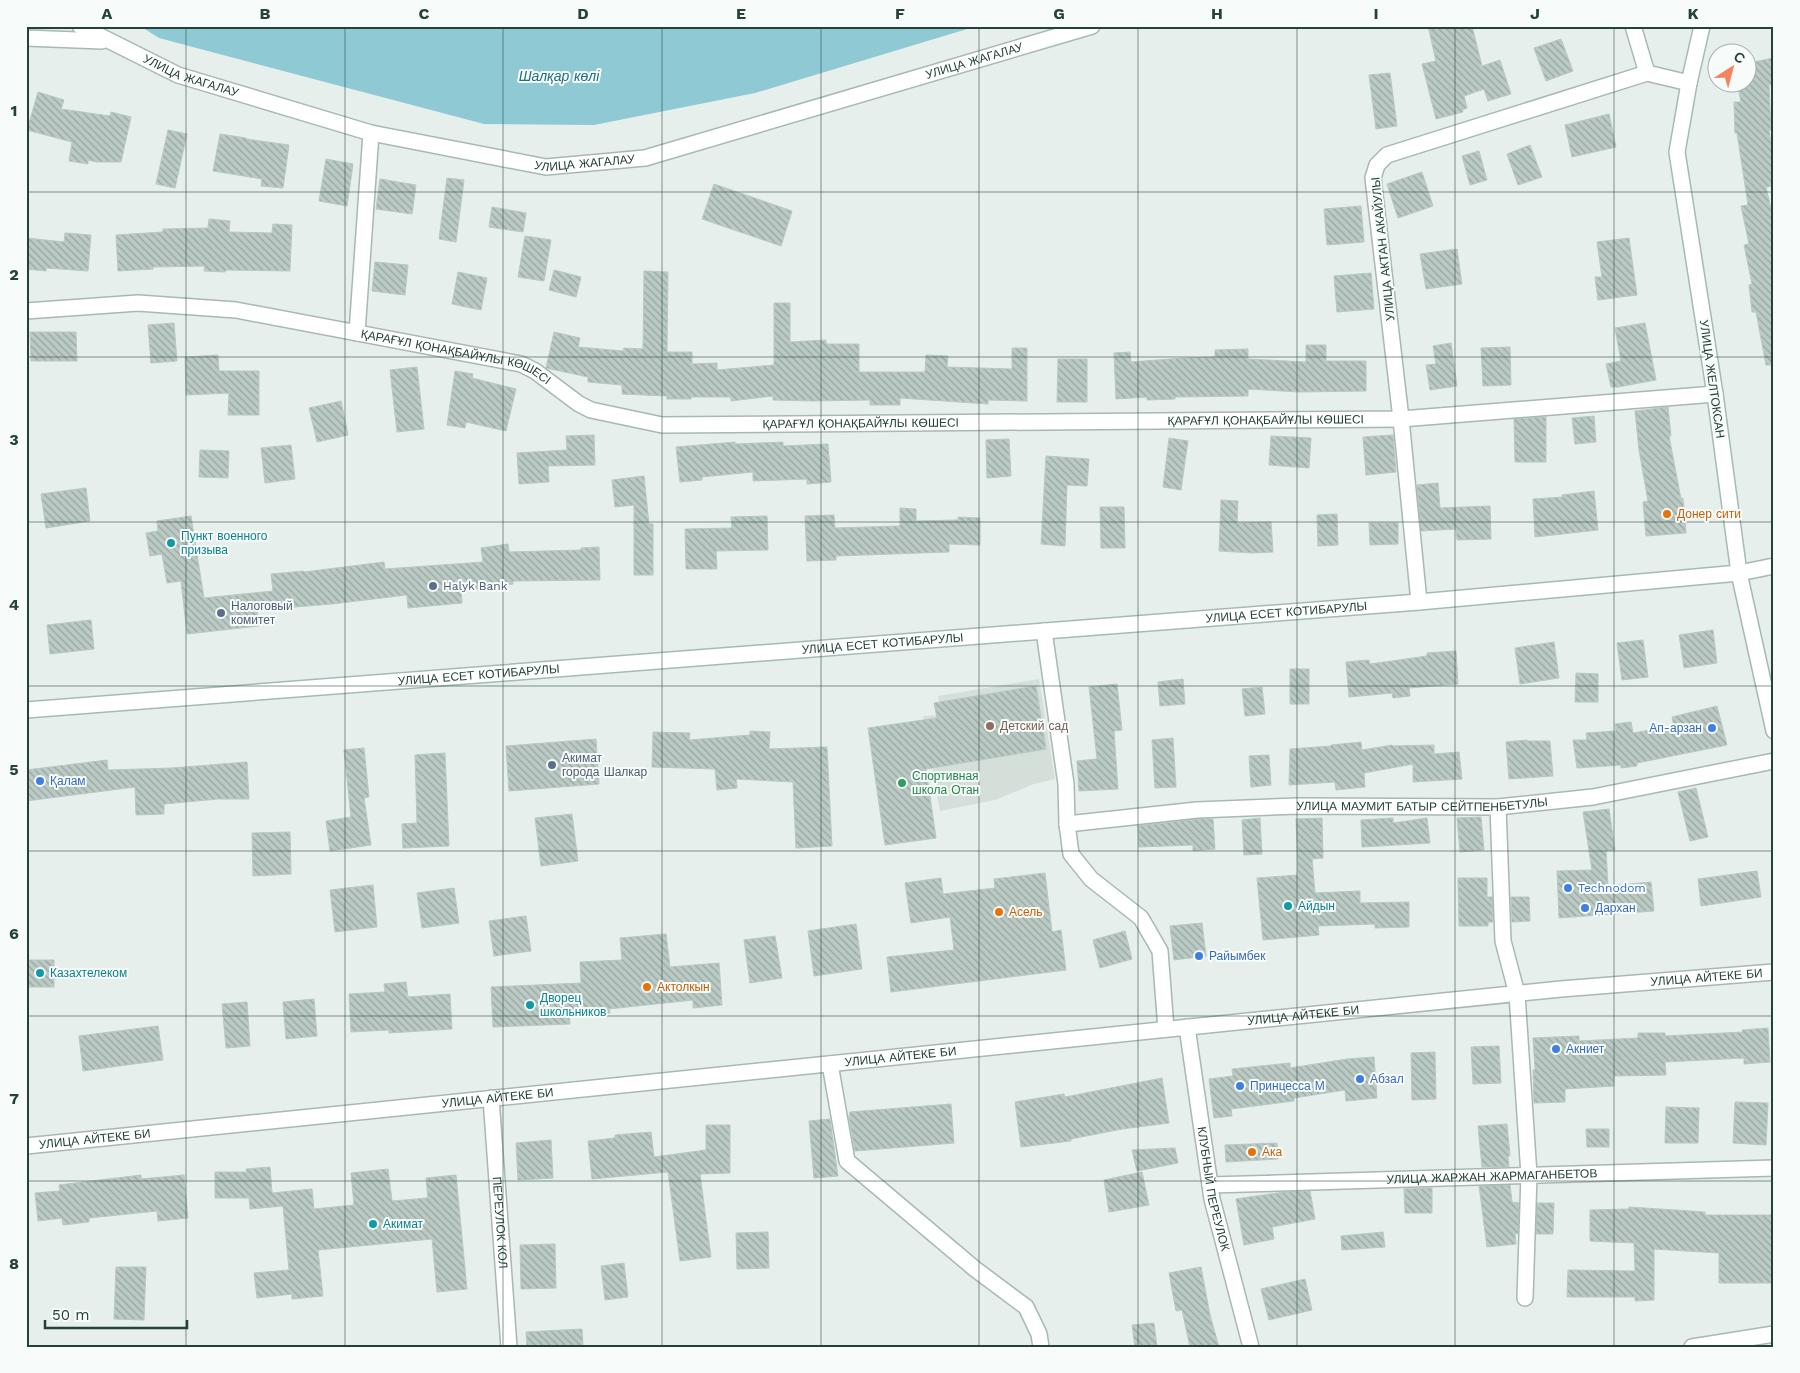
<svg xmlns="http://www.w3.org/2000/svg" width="1800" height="1373" viewBox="0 0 1800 1373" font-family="'Work Sans',sans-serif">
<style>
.built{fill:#d4dfda}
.water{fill:#8ec9d4}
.building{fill:url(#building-back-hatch);stroke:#b8c9c2}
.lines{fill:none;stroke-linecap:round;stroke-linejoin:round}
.minor-casing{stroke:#a8b8b2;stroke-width:18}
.tertiary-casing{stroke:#a8b8b2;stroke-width:18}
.secondary-casing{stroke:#a4bbb3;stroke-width:18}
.minor{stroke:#fff;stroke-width:15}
.tertiary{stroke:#fff;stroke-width:15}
.secondary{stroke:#fff;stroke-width:15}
.grid{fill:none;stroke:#24423a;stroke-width:1;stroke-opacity:0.55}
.food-dot{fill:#e8710a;stroke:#f7fbf9;stroke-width:2}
.culture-dot{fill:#0f9aa8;stroke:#f7fbf9;stroke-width:2}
.service-dot{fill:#5c6f8a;stroke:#f7fbf9;stroke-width:2}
.education-dot{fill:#8d6e63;stroke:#f7fbf9;stroke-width:2}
.shop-dot{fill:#3f7fe0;stroke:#f7fbf9;stroke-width:2}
.leisure-dot{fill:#2e9e5b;stroke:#f7fbf9;stroke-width:2}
.labels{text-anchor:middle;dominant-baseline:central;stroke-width:4;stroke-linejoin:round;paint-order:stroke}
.street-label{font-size:12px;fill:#24423a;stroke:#f7fbf9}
.food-label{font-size:12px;fill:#c56008;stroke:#f7fbf9;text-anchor:start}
.culture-label{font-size:12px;fill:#0d838f;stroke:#f7fbf9;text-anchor:start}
.service-label{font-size:12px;fill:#4e5e75;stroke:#f7fbf9;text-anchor:start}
.education-label{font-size:12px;fill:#785e54;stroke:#f7fbf9;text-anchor:start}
.shop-label{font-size:12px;fill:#366cbe;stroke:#f7fbf9;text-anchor:start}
.leisure-label{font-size:12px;fill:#27864d;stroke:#f7fbf9;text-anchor:start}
.water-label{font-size:14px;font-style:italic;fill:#1c6f80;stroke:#f7fbf9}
.neatline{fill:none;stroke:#24423a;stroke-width:2}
.grid-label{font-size:16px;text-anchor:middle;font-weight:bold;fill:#24423a}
</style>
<defs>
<pattern id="building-back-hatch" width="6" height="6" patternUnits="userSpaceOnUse" patternTransform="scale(1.25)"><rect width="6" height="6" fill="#bbcac4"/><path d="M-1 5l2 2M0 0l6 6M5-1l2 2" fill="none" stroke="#98a6a0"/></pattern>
</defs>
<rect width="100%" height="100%" fill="#e6efeb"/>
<!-- built -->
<path class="built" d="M1039,679L1055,779L1034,784L995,800L940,811L923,716L941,715L938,696Z"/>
<!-- water -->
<path class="water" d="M140,26H977L755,93L594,125L484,124L159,38Z"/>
<!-- building -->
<path class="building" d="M1428,26H1472L1482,66L1500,60L1511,94L1488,101L1484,89L1464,96L1467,108L1462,110L1463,112L1436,119L1422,64L1436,61Z
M1561,39L1573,71L1546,81L1534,48Z
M1774,58V84L1769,85L1771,130H1769L1774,162V186L1766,187L1774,222V365H1766L1756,312H1752L1749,285L1752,284L1744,245L1749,244L1741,206L1748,205L1737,133H1735L1734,102H1741L1737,82H1748V63Z
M1390,73L1397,126L1376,129L1369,75Z
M38,92L64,100L61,109L110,116L111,112L131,117L121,162H97L88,160V164L69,161L72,142L27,130Z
M1609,114L1616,147L1572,157L1565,125Z
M168,130L187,134L175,188L156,184Z
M220,134L246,138V139L289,145L283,188L261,186L262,179L213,171Z
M1530,145L1542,177L1518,185L1507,154Z
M1479,151L1487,180L1470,185L1462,156Z
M326,159L353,164L347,206L319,201Z
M1422,172L1433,206L1398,218L1387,184Z
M447,178L464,180L456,242L439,239Z
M380,179L416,185L412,214L376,209Z
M714,184L792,211L781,246L702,219Z
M1361,206L1364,242L1327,245L1324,209Z
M492,207L526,213L523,232L489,227Z
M209,219L230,221L229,232L272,233L273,224L292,225L290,271L226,270L225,272L204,271L205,266L153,267V269L118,271L116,235L163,232V229L208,228Z
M65,233L91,235L88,271L46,268V271L26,269V238L64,242Z
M525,236L551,240L544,281L518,277Z
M1629,238L1637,295L1598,300L1595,277H1602L1597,242Z
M1457,249L1462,284L1426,289L1420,254Z
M375,262L408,265L405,295L372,291Z
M554,270L581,277L576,297L549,290Z
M644,271L668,272L667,352H692V364L717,363V370L774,365V303H790V342L826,340V344H859V372H925L926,355L948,356L947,367L1012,369V348H1027V401L988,400V404L900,398V405H870V400L813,401L773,400V396L731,401V397H691V399H667V396L622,394V385L588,382V377L546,368L554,332L580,338L578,347L623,351L624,348L643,349Z
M458,272L487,278L481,310L452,304Z
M1371,273L1374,309L1337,312L1334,276Z
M174,323L177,361L151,363L148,325Z
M1645,323L1656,380L1618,387H1611L1606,364L1621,361L1615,328Z
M30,332H76L77,361H31Z
M1451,343L1457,386L1430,390L1426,365L1436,364L1433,346Z
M1306,345H1326V361H1366V391L1299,392L1248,389V396L1175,397V399L1147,400V397L1116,399L1114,353L1130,352L1131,362L1184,358L1215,357V350L1248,349V359L1306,362Z
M1510,347L1511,385L1483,386L1481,348Z
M218,355L219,371H259V415H228L229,393L186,395L185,357Z
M1058,359H1087V402H1057Z
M417,367L424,429L397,432L390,370Z
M455,371L473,374L472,378L516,389L506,431L466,422L465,428L447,425Z
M341,401L348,435L317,442L309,408Z
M1668,407L1671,436H1669L1681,499L1683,498L1686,533L1646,536L1643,502L1648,501L1639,450L1635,411Z
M1594,416L1596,442L1575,444L1572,418Z
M1546,417V462H1515L1514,419Z
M594,435L595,465L548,466L549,482L519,484L517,453L567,450L566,436Z
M1393,435L1396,472L1366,475L1363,437Z
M1271,436L1311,438L1309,468L1269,465Z
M1169,438L1188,441L1181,490L1163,487Z
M1009,439L1011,476L987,478L986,440Z
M735,442V444L783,442V446L828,444L831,482L807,484V479L753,481V472L702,477V480L680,482L676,447Z
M291,445L295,479L265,483L261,448Z
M200,450L229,451L228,478L199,477Z
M1046,456L1089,459L1087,486L1067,485L1065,546L1041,544Z
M644,476L649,524H653V575H634V505L615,507L612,480Z
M1438,483L1440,508L1490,506L1491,539L1457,540L1456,529L1421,531L1417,485Z
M86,488L90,521L46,528L41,494Z
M1594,491L1598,530L1535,537L1533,499L1563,497L1562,495Z
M1221,500L1238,501L1237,523L1271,522L1273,552L1253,553L1219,551Z
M1100,507H1124L1125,548H1101Z
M900,508L916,509V521L958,520V517L980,518V545L949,544V552L836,556V560L807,561L805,516L834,515L835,528L900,526Z
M1337,514L1338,545L1318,546L1317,515Z
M191,516L204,598L273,591L271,574L304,571V572L384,562L385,569L483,562L481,548L508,544L509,552L581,550V548L599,547L600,580L513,581V584L461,591L462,603L408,608L407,595L332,604L257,610L259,626L187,634L181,581L167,583L162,554L150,556L146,533L158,531L157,521Z
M767,516L768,550L716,551L717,569H686L685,529L732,528L731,517Z
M1369,523H1398V544L1370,545Z
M91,620L94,649L50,654L47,625Z
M1713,630L1717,663L1684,668L1679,635Z
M1643,640L1648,677L1622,680L1617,643Z
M1554,642L1559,678L1520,684L1515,648Z
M1456,651L1458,684L1409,688L1410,696L1393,698L1392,693L1349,697L1346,662L1369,660L1370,664L1427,656V653Z
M1290,669H1309V704H1290Z
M1576,673L1598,674V702H1575Z
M1183,679L1185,704L1160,706L1158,682Z
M1117,684L1122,730L1114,731L1118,789L1079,791L1077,761L1097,759L1089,687Z
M1036,686L1046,749L926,769L936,838L885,845L868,728L937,718L934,703Z
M1262,687L1265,714L1245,716L1242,689Z
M1717,706L1727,745L1637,763V766L1621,768V765L1577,768L1573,740H1587L1586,733L1616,731L1615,724L1631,722L1633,733L1674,726L1672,717Z
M750,731L770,732L769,749L827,747L832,846L796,848L793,782L736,779L737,788L717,790L715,769L652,767L653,732L690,733L689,740L750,735Z
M1173,738L1176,787L1155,788L1152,740Z
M596,739L599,784L509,791L506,746Z
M1527,740V741H1550L1553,776L1509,779L1506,742Z
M1361,742L1362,750L1392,745V746L1434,745V754L1459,752L1462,779L1413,782V764L1364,773L1365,787L1336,790L1335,782L1289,785L1290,749L1331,746V745Z
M364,748L369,797L364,798L371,845L330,851L326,821L351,817L344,750Z
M445,753L449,846L403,848L402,824L417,823L415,755Z
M1269,755L1271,785L1251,787L1249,756Z
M107,760L108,770L172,768L247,762L249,799H218L164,804V814L136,815L135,787L26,801V770Z
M1696,788L1708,837L1690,841L1678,792Z
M1609,809L1615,850L1606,851L1608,886L1651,882L1654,911L1559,918L1557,871L1592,870L1583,812Z
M572,814L578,861L541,866L535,818Z
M1481,817L1484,850L1460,852L1457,818Z
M1260,818L1262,854L1244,855L1242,820Z
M1322,818L1323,858L1312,859L1315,893L1360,891V903L1409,902V927L1375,928V924L1318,926L1319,935L1263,940L1257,878L1298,875L1296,819Z
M1393,818V823L1427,818L1430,843L1362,847L1361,820Z
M1198,819H1213L1215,849L1193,851V845L1139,847L1138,826Z
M290,832L291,874L253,876L252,833Z
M1757,871L1761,897L1701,906L1698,879Z
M1045,873L1052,932L1061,930L1066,970L891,992L887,957L954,950L950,917L911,923L905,883L941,878L943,894L995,888L994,879Z
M1458,878H1487V897H1492L1493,922H1488V926H1459Z
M373,885L377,927L335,932L330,890Z
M454,888L459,923L422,928L417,893Z
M1511,897H1529L1530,921L1512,922Z
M526,916L531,951L494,956L489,921Z
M1202,923L1206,956L1174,960L1170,926Z
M856,924L862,969L814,976L808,931Z
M1125,931L1132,959L1100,968L1093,940Z
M666,934L670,967L719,963L722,1005L693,1008V1000L609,1009L610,1013L569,1015L570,1024L493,1027L491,987L581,983L580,962L622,960L620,938Z
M775,936L782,978L750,983L744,940Z
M26,960H54V987H26Z
M406,982L408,997L450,994L452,1029L389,1033V1030L351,1032L349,994L385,992L384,984Z
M314,999L317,1036L286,1039L283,1002Z
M247,1002L250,1046L226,1048L222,1004Z
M158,1026L163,1060L83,1071L79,1036Z
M1768,1028L1770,1062L1744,1064V1058L1665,1062L1666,1075L1614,1076V1086L1565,1089V1102L1534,1103L1533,1070H1535L1533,1038L1579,1036V1041L1638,1038V1033H1665V1036L1743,1032L1742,1030Z
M1499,1046L1501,1083L1473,1084L1471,1047Z
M1435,1052L1436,1099L1412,1100L1411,1053Z
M1374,1057L1377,1098L1346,1101L1345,1090L1294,1098V1101L1231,1109L1232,1116L1214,1118L1209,1079L1233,1076L1232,1069L1290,1063V1068L1347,1059Z
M1162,1078L1169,1123L1122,1129L1071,1139V1141L1021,1147L1015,1102L1064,1094L1065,1097Z
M1735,1102L1768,1103L1766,1145L1733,1143Z
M951,1104L954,1143L855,1151L849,1117L850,1112Z
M1666,1107L1699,1108L1698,1143H1665Z
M830,1119L838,1176L814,1178L809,1121Z
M1507,1124L1510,1156H1508L1509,1167H1482L1478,1126Z
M706,1125H730V1173L700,1174L711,1257L680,1261L668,1172L592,1179L588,1141L615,1138V1135L651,1132L654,1157L706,1150Z
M1586,1129H1609V1147H1587Z
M551,1140L553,1178L518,1180L516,1143Z
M1277,1143L1278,1159L1226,1162L1225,1145Z
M1175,1148L1178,1163L1137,1171L1132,1150Z
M270,1167L272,1193L312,1189L314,1209L354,1205L351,1173L388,1169L392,1201L428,1198L426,1178L456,1175L467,1289L437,1292L432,1239L318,1250L323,1296L292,1299V1294L257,1298L254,1273L289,1270L283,1206L250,1209L249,1198H215V1172H247L246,1169Z
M1142,1172L1149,1205L1109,1212L1104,1180Z
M141,1175V1179L184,1175L188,1218L158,1221L157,1211L89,1218V1222L63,1225L62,1218L38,1221L35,1193L60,1191L59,1185Z
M1510,1185L1512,1202L1519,1203L1518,1234L1515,1233L1516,1244L1487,1247L1479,1186Z
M1432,1188V1213H1405L1404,1189Z
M1310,1191L1315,1219L1272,1227L1274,1239L1244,1245L1236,1199L1284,1192Z
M1537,1203H1554L1553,1234H1536Z
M1629,1207L1705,1212V1215H1774V1283H1719V1253L1654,1249V1300L1635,1301V1297H1567L1568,1270L1635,1271L1634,1243L1590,1241V1210L1629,1209Z
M768,1232L769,1268L737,1269L736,1233Z
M1383,1232L1385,1247L1342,1250L1341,1236Z
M555,1244L556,1288L521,1289L520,1245Z
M624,1263L628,1297L605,1300L601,1266Z
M116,1267H146L144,1320L114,1319Z
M1201,1267L1210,1315L1219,1347H1190L1182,1310L1176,1311L1169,1273Z
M1305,1279L1312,1310L1269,1320L1261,1289Z
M1154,1323L1157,1347H1135L1132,1325Z
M582,1329L583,1347H527L526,1332Z"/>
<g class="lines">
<!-- minor casing -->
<g class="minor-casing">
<g id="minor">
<path id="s1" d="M80,26L178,75L371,133L546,167L645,158L1092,26"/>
<path d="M1633,26L1647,73"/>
<path d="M26,38L102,41"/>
<path id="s2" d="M26,311L138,303L236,310L521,364L535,371L579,404L591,410L662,425L1401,419L1715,394"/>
<path d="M357,333L371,133"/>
<path d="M1739,573L1774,566"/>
<path d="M1419,602L1401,419L1373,178L1377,165L1387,155L1647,73L1689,83"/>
<path d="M1044,631L1066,784L1067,824L1071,854L1091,879L1141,918L1160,951L1166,1029"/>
<path d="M1498,807L1503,941L1517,994L1529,1175L1525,1298"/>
<path id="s3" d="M1067,824L1197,810L1298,806L1498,807L1593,797L1774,761"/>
<path id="s4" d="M1187,1027L1212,1199L1251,1347"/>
<path d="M830,1064L847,1161L975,1269L1026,1307L1039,1334L1041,1347"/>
<path id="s5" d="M491,1098L509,1347"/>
<path id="s6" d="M26,1146L1561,989L1774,972"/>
<path id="s7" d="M1210,1185L1774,1168"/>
<path d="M1692,1347L1774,1334"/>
</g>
</g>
<!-- tertiary casing -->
<g class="tertiary-casing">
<path id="tertiary" d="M1739,573L1774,731"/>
</g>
<!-- secondary casing -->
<g class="secondary-casing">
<g id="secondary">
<path id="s8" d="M26,710L1419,602L1739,573L1715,394L1677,152L1689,83L1702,26"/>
</g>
</g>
<!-- minor -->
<use href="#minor" class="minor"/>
<!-- tertiary -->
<use href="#tertiary" class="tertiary"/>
<!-- secondary -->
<use href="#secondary" class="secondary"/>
</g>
<!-- grid -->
<path class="grid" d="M186,26V1347M345,26V1347M503,26V1347M662,26V1347M821,26V1347M979,26V1347M1138,26V1347M1297,26V1347M1455,26V1347M1614,26V1347M26,192H1774M26,357H1774M26,522H1774M26,686H1774M26,851H1774M26,1016H1774M26,1181H1774"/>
<!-- markers -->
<g class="food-dot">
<circle cx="1667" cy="514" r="5"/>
<circle cx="999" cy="912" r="5"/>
<circle cx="647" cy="987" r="5"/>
<circle cx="1252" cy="1152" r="5"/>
</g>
<g class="culture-dot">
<circle cx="171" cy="543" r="5"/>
<circle cx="1288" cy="906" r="5"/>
<circle cx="40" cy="973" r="5"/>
<circle cx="530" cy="1005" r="5"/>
<circle cx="373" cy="1224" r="5"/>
</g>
<g class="service-dot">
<circle cx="433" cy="586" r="5"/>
<circle cx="221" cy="613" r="5"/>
<circle cx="552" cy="765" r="5"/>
</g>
<circle class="education-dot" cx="990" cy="726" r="5"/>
<g class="shop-dot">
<circle cx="1712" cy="728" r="5"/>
<circle cx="40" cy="781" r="5"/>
<circle cx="1568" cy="888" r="5"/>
<circle cx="1585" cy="908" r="5"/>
<circle cx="1199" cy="956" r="5"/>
<circle cx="1556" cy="1049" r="5"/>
<circle cx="1360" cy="1079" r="5"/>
<circle cx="1240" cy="1086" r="5"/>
</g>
<circle class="leisure-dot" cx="902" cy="783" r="5"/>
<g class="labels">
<!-- street labels -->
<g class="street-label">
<text stroke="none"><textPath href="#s1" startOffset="932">УЛИЦА ЖАГАЛАУ</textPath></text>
<text stroke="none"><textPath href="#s1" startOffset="122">УЛИЦА ЖАГАЛАУ</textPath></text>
<text stroke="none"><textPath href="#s1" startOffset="528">УЛИЦА ЖАГАЛАУ</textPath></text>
<text transform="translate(1383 249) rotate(-96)">УЛИЦА АКТАН АКАЙУЛЫ</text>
<text stroke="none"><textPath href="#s2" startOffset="436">ҚАРАҒҰЛ ҚОНАҚБАЙҰЛЫ КӨШЕСІ</textPath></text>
<text transform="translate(1712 379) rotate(82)">УЛИЦА ЖЕЛТОКСАН</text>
<text stroke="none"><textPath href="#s2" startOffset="1261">ҚАРАҒҰЛ ҚОНАҚБАЙҰЛЫ КӨШЕСІ</textPath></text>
<text stroke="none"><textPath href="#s2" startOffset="856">ҚАРАҒҰЛ ҚОНАҚБАЙҰЛЫ КӨШЕСІ</textPath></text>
<text stroke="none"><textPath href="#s8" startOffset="1264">УЛИЦА ЕСЕТ КОТИБАРУЛЫ</textPath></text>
<text stroke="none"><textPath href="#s8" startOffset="859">УЛИЦА ЕСЕТ КОТИБАРУЛЫ</textPath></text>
<text stroke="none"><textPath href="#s8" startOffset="454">УЛИЦА ЕСЕТ КОТИБАРУЛЫ</textPath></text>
<text stroke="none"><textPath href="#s3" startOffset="356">УЛИЦА МАУМИТ БАТЫР СЕЙТПЕНБЕТУЛЫ</textPath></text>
<text stroke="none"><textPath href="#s6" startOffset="1689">УЛИЦА АЙТЕКЕ БИ</textPath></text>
<text stroke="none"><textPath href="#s6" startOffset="1284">УЛИЦА АЙТЕКЕ БИ</textPath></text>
<text stroke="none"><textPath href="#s6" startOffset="879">УЛИЦА АЙТЕКЕ БИ</textPath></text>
<text stroke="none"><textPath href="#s6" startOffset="474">УЛИЦА АЙТЕКЕ БИ</textPath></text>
<text stroke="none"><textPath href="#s6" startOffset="69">УЛИЦА АЙТЕКЕ БИ</textPath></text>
<text stroke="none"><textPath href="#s7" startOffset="282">УЛИЦА ЖАРЖАН ЖАРМАГАНБЕТОВ</textPath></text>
<text stroke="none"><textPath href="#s4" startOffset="164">КЛУБНЫЙ ПЕРЕУЛОК</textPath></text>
<text stroke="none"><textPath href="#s5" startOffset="125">ПЕРЕУЛОК КОЛ</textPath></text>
</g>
<!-- food labels -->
<g class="food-label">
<text x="1677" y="514">Донер сити</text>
<text x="1009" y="912">Асель</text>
<text x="657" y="987">Актолкын</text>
<text x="1262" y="1152">Ака</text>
</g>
<!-- culture labels -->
<g class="culture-label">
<text x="181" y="536">Пункт военного<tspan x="181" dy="14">призыва</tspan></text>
<text x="1298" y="906">Айдын</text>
<text x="50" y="973">Казахтелеком</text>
<text x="540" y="998">Дворец<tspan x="540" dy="14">школьников</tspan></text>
<text x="383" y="1224">Акимат</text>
</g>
<!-- service labels -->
<g class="service-label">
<text x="443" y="586">Halyk Bank</text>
<text x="231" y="606">Налоговый<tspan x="231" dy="14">комитет</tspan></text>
<text x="562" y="758">Акимат<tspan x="562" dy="14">города Шалкар</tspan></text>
</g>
<!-- education labels -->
<g class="education-label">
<text x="1000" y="726">Детский сад</text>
</g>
<!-- shop labels -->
<g class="shop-label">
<text x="1702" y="728" text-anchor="end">Ап-арзан</text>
<text x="50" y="781">Қалам</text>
<text x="1578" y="888">Technodom</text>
<text x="1595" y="908">Дархан</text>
<text x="1209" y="956">Райымбек</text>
<text x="1566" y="1049">Акниет</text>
<text x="1370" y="1079">Абзал</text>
<text x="1250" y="1086">Принцесса М</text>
</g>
<!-- leisure labels -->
<g class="leisure-label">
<text x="912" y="776">Спортивная<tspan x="912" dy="14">школа Отан</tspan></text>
</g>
<!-- water labels -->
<g class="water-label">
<text x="559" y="76">Шалқар көлі</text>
</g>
</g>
<!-- border -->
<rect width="1800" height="1373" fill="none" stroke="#f7fbf9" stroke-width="55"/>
<!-- north arrow -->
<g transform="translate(1732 68) rotate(36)"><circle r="24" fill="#f7fbf9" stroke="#a3b1ad"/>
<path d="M0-4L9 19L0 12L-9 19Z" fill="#f4845f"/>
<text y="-8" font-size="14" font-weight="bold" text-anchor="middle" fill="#24423a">С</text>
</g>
<!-- scale -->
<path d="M45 1320v8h142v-8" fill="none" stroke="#24423a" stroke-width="2.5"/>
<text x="52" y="1320" font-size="15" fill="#24423a" stroke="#f7fbf9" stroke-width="4" paint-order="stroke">50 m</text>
<rect x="28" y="28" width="1744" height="1318" class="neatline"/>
<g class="grid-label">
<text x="107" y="19">A</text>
<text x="265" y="19">B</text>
<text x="424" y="19">C</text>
<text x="583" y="19">D</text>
<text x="741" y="19">E</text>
<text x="900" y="19">F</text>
<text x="1059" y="19">G</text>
<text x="1217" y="19">H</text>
<text x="1376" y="19">I</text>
<text x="1535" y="19">J</text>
<text x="1693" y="19">K</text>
<text x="14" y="116">1</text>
<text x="14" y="280">2</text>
<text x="14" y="445">3</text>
<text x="14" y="610">4</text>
<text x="14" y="775">5</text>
<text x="14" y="939">6</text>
<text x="14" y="1104">7</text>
<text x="14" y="1269">8</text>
</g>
</svg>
